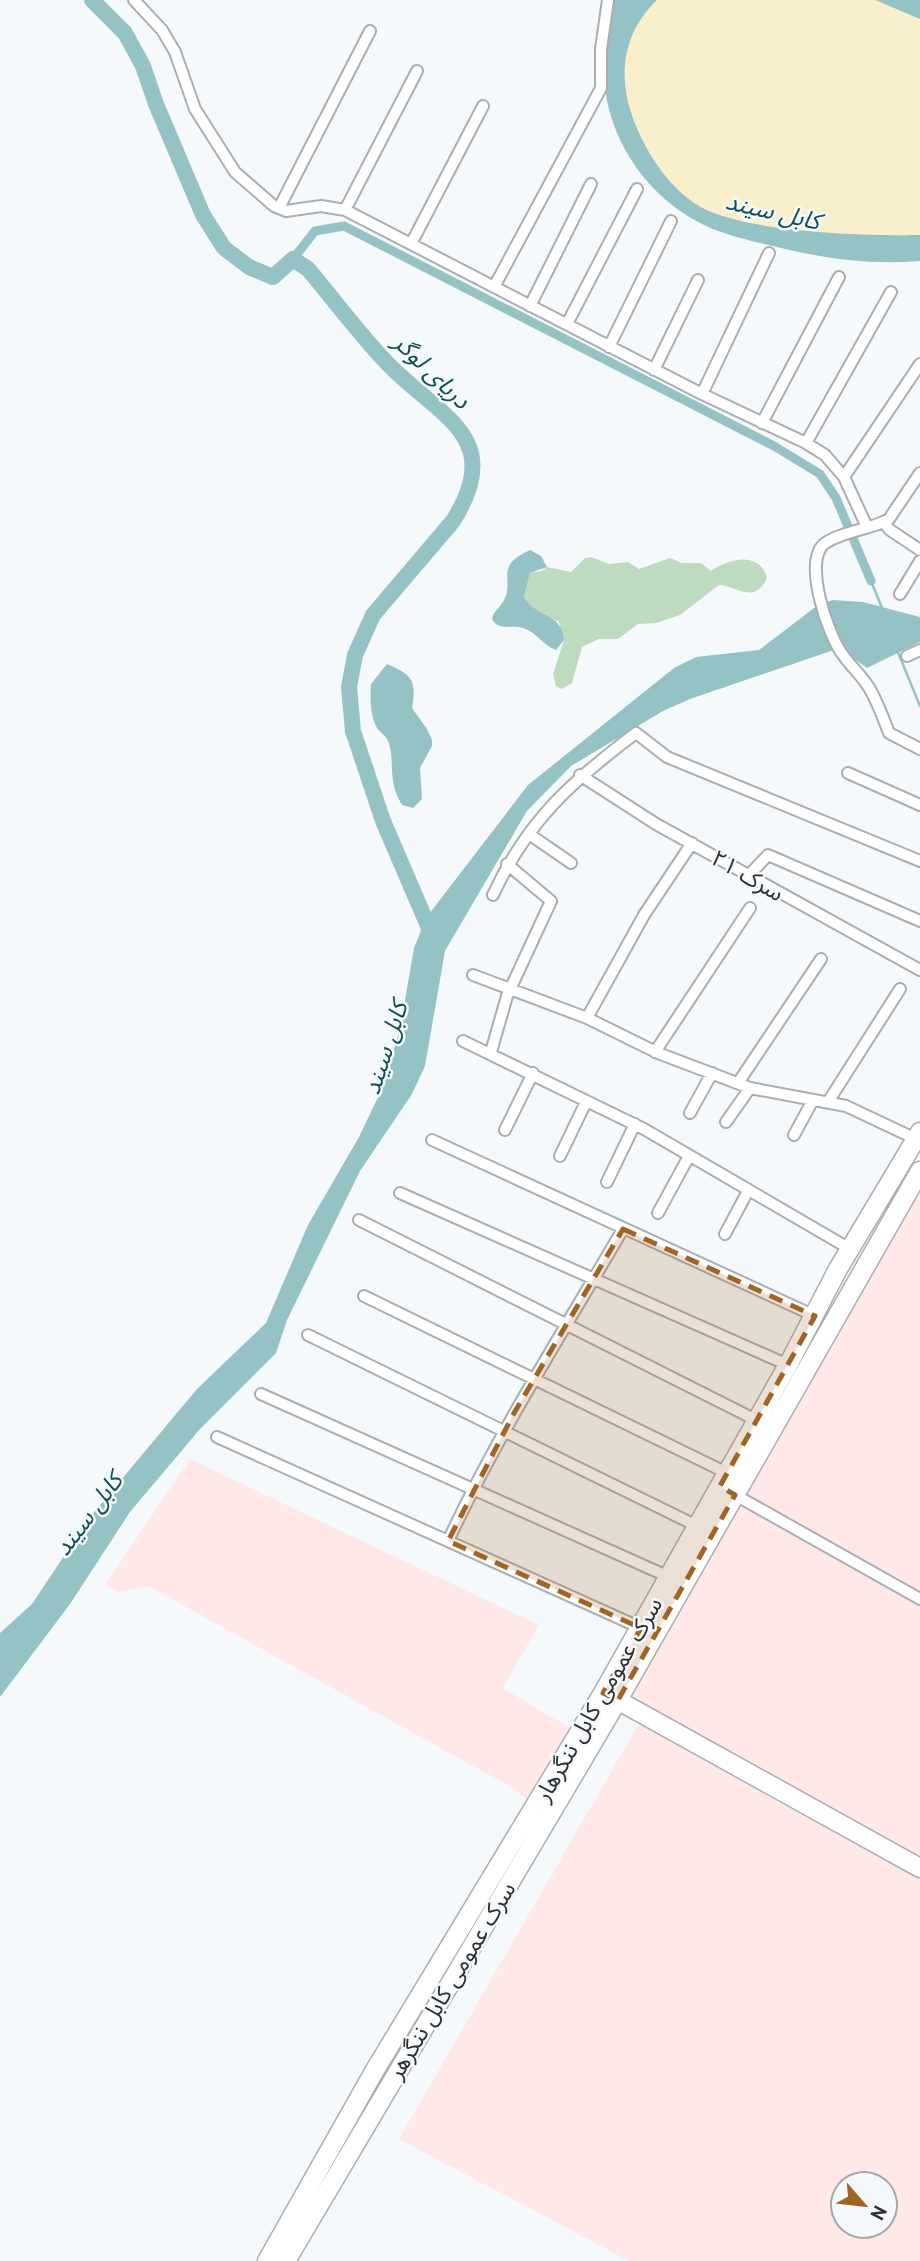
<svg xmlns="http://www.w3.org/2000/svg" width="920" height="2261" viewBox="0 0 920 2261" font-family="'PT Sans','Noto Sans Arabic',sans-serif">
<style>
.industrial{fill:#ffe9e8;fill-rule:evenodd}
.green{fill:#bedabf}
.sand{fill:#f9efca}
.water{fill:#95c3c5}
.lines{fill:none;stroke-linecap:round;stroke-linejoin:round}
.stream{stroke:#95c3c5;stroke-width:2.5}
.canal{stroke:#95c3c5;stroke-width:9}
.river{stroke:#95c3c5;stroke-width:16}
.minor-casing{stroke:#abaeb1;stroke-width:14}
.trunk-casing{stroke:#abaeb1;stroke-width:21}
.minor{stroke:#fff;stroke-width:10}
.trunk{stroke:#fff;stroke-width:18}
.marked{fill:#a06426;fill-opacity:0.2;stroke:#a06426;stroke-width:5;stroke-dasharray:14 9;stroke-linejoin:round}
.labels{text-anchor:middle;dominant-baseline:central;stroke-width:5;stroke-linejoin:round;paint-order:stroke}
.street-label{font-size:23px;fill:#2e2f30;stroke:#f6f9fc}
.water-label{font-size:24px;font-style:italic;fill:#0d5153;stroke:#f6f9fc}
</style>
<rect width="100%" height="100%" fill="#f6f9fc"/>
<!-- industrial -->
<path class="industrial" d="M920,1171V2261H629L399,2139L645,1713L618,1700ZM843,2184H885V2226H843Z
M190,1459L539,1625L503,1688L575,1731L535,1805L507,1785L148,1586L117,1592L105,1585Z"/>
<!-- green -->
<path class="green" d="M591,557L609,564L628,562L639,569L670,558L682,563H701L711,571C728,559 759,550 767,578C754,606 736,585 719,585L680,615L656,623L638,624L618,639H599L582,647L572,683L562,689L556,686L553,674L564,640L559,622C546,616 532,611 524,597L530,573L542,571L547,567L571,572L585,558Z"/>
<!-- sand -->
<path class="sand" d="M657,0H875L920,19V235C865,236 746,233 699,206C664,185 638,140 628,102C619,63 628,28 657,0Z"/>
<!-- water -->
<path class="water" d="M613,0H657C628,28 619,63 628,102C638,140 664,185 699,206C746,233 865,236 920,235V261C870,265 826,259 777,247C748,240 717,234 691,218C642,189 608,136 604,79C603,54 604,24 613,0Z
M875,0H920V19Z
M530,550L541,556L547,567L530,573L524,597C537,619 562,612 564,640L556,650C542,645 537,632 523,628C512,624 499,632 492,619C494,610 500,608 504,600C515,579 493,567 530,550Z
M833,600L863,602L920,617V642L867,668L842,650H834L690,699L663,711L571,766L527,811L445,951L425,1066L412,1094L360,1171L287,1320L276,1353L200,1429L130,1512L70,1604L0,1697V1633L32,1604L90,1517L197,1389L266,1323L308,1225L359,1137L380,1093L400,1029L414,948L426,918L528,785L674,668L696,657L759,650L818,605Z
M387,664C412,675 417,680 412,708L427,729L432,740V746L420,768L422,799L413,808L402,805C386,779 396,761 388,741C386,735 380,733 377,728C370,716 370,697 371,684Z"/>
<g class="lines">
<!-- stream -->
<path class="stream" d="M871,581L882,608
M897,650L920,706"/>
<!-- canal -->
<path class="canal" d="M293,259L315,231L344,226L774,446L820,474L836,498L871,581"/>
<!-- river -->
<path class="river" d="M92,0L125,33L143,66L156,104L203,215L224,248L249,267L273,277L293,259L308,269C336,302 362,338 392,368C443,418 505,439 453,521L373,615L355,655L349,687L353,731L383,821L432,935"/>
<!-- minor casing -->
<g class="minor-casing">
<path id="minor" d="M134,0L162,30L175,52L195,109L235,172L274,206L286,211L321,206L345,210L702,394L806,443L825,455L844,477L866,525
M279,208L370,31
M345,210L417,71
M411,244L483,106
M494,287L601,88V49L608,0
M530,306L591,184
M567,324L637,189
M609,347L671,221
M654,370L698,280
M702,394L769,253
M762,423L839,277
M806,443L891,292
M920,473L889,519C874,529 841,531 824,544C803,562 828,636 843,655C852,668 865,678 872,693C879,706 884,720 889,733L920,749
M844,477L920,364
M884,523L890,530L920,550
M900,594L920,561
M907,656L920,650
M848,773L920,805
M580,775L656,824L920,970
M529,834L571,863
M749,875L768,855L920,921
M493,895C527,821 572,781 636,733L667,757L920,861
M473,975L587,1018L658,1053L750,1088L846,1106L916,1139
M587,1018L644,915L692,843
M463,1041L644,1129L850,1249
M491,1052L507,996L551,901L507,864
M655,1052L750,908
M738,1083L821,959
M828,1102L900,989
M690,1113L712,1073
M726,1122L750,1088
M505,1130L533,1073
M794,1135L813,1100
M432,1140L815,1316
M560,1156L586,1102
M607,1182L635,1124
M400,1193L788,1365
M658,1213L689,1156
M359,1220L756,1420
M725,1234L748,1191
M364,1296L727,1473
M308,1335L697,1526
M261,1394L669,1577
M217,1437L641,1628
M730,1492L920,1599
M448,1541C499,1432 563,1332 623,1229"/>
</g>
<!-- trunk casing -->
<g class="trunk-casing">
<path id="trunk" d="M610,1696L920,1868
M267,2261L375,2070L603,1693L788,1365L838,1269L920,1132
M286,2261L618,1700L920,1171"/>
</g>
<!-- minor -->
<use href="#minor" class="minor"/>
<!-- trunk -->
<use href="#trunk" class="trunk"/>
</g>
<!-- marked area -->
<path class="marked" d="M623,1229L815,1316L720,1486L735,1495L618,1700L603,1693L641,1628L448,1541L514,1413Z"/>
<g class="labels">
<!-- street labels -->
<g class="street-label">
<text transform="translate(748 875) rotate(30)">سرک ۲۱</text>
<text transform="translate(598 1699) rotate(-60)">سرک عمومی کابل ننگرهار</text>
<text transform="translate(451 1980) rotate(-59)">سرک عمومی کابل ننگرهر</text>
</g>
<!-- water labels -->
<g class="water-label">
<text transform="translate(773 211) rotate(13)">کابل سيند</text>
<text transform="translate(432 371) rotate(44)">دریای لوگر</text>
<text transform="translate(385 1048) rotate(-72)">کابل سيند</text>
<text transform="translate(88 1514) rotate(-53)">کابل سيند</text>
</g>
</g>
<!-- north arrow -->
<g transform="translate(864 2205) rotate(118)"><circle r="33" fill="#f6f9fc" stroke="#a6a8aa" stroke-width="2"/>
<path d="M0-5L12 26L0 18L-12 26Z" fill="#a06426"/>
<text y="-10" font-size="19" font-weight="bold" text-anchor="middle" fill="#2e2f30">N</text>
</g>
</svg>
